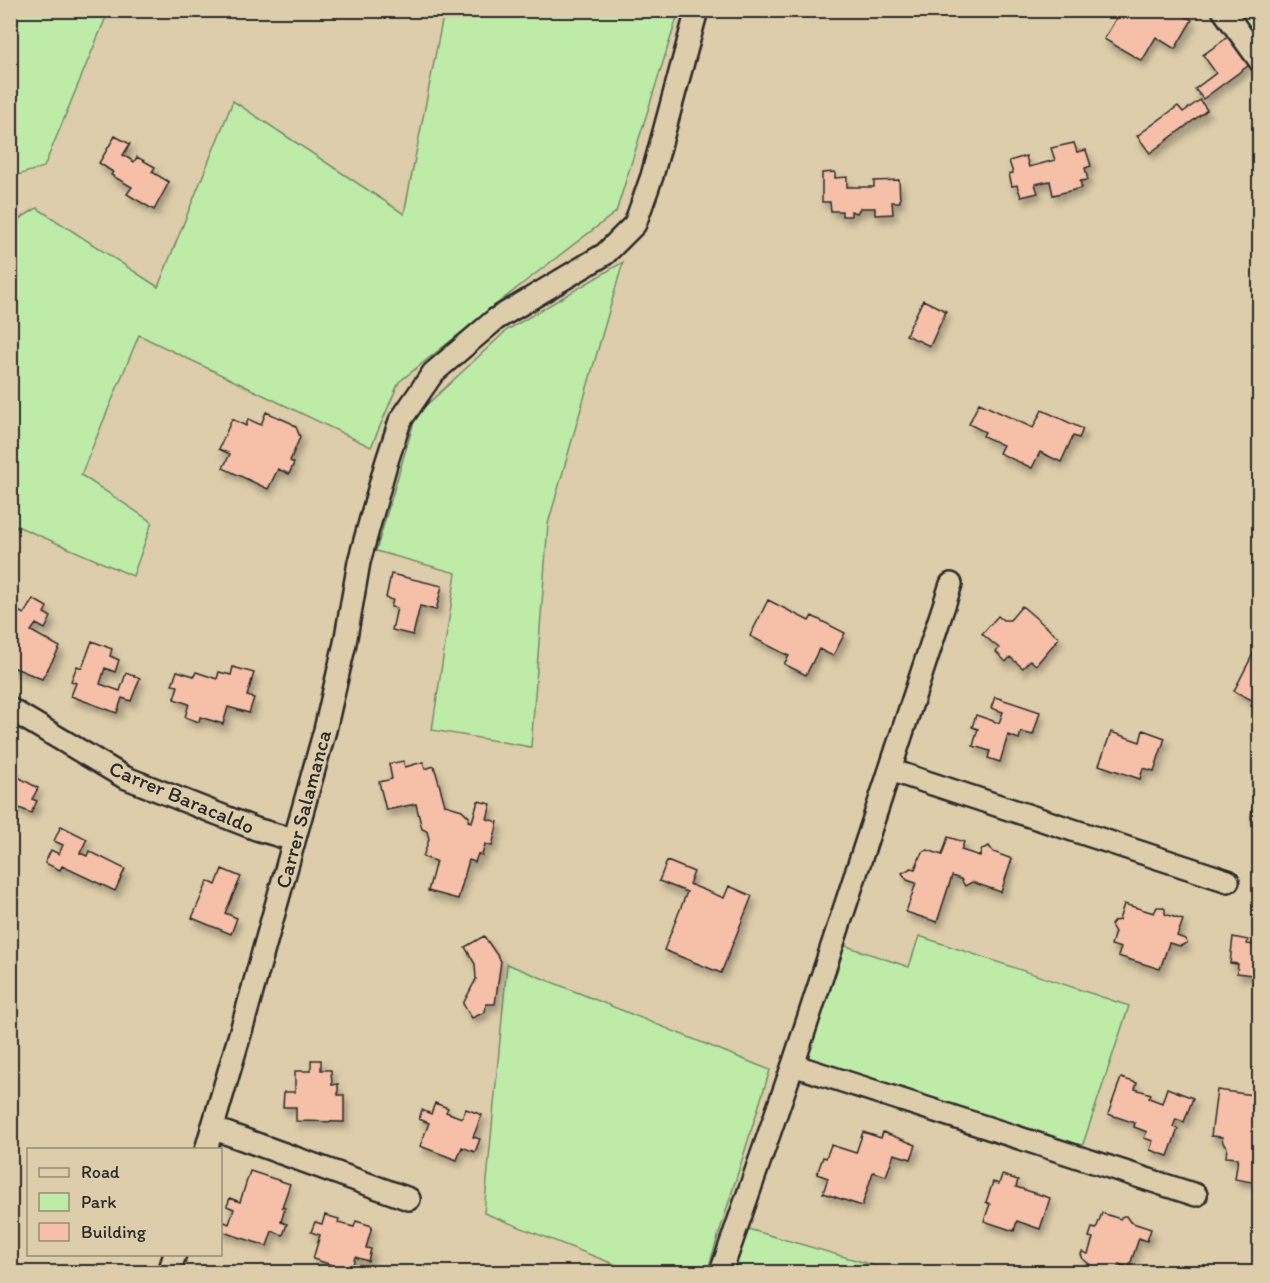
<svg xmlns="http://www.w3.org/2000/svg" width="1270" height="1283" viewBox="0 0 1270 1283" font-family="Itim,sans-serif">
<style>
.green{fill:#beeba8;stroke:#748b6a;stroke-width:1.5}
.building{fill:#f5bfa8;stroke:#2b2b2b;stroke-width:1.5;filter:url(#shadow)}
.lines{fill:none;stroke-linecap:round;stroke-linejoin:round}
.street-casing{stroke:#2b2b2b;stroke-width:26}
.street{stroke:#decdaa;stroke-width:21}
.labels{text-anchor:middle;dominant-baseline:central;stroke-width:4.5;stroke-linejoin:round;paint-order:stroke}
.street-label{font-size:21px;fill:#2b2b2b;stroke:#decdaa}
</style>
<defs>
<filter id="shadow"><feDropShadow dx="3.5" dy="6" stdDeviation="3" flood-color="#0004"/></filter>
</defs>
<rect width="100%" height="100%" fill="#decdaa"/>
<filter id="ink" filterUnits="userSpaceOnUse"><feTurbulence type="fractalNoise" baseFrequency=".0167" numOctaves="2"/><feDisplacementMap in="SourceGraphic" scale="12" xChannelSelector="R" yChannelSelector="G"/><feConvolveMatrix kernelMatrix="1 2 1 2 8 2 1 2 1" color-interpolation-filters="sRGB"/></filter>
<g filter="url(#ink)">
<!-- green -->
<path class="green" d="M11,10L97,11L106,17L44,167L11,177Z
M444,11H679L616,212L522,284L399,382L371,447L139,335L81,475L152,522L133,576L17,526L11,536V224L37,208L158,287L233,101L404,214Z
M1235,11H1259V46Z
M623,262L548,524L531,747L432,730L456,573L376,551L416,415L507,330Z
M919,936L1129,1006L1081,1150L805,1058L843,945L909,967Z
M507,964L770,1070L707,1272H634L484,1213Z
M748,1229L897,1272H734Z"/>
<!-- building -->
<path class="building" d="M1121,10H1161L1167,14L1170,10H1175L1192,20L1175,49L1156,37L1142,61L1104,39Z
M1228,37L1249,65L1203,99L1195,89L1216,73L1203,55Z
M1200,100L1207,110L1150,153L1137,136L1178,106L1183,112Z
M115,136L130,144L123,155L134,162L137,157L153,166L155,167L152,172L169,182L154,210L127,194L132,187L111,175L113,172L99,163Z
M1074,143L1077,152L1086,150L1091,166L1085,168L1088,180L1080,181L1082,188L1053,195L1050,181L1035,184L1038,193L1021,197L1017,185L1012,186L1009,174L1013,173L1009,161L1026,156L1029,167L1055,160L1051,148Z
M835,172V178L847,177V187H874V181L899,180L900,202H892L893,214L875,215V208H860L857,213L851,211V216H842V211H831L830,202H822V173Z
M923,300L946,311L930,346L906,335Z
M979,403L1033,428L1042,410L1083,429L1079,438L1073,436L1061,462L1040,452L1032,468L999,453L1003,445L983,436L985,432L969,424Z
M266,412L291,423L296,427L300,437L290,461L294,463L289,474L278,469L268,489L223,468L230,454L219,449L232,419L246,426L248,419L261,425Z
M391,574L442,586L436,610L420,606L413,635L392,630L397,608L391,607L393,600L386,598Z
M33,599L47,607L44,613L51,617L45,629L36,624L31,631L60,647L42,679L10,666V618L14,620L18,611L24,614Z
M768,600L809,621L812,616L845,633L833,656L819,649L806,675L784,664L789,656L750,636Z
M1022,606L1059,638L1036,665L1030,660L1023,668L1010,657L1006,662L996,652L999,648L982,634L998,616L1003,620H1010Z
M92,641L112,649L110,656L119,660L115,672L105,668L100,684L120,691L126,673L140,678L131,701L122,698L117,713L71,696L76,683L71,681L77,666L82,668Z
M1256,648L1260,650V710L1251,706L1254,701L1234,691Z
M233,667L254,673L247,696L254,698L249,713L228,707L223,724L200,717L199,722L185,717L189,704L174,699L178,686L172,685L177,671L194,676L196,672L217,679L219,672L231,675Z
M995,697L1040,712L1033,735L1021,732L1019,739L1008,735L1000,762L988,758L990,751L973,746L978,729L972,727L976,715L999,723L1003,712L991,708Z
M1143,730L1165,738L1154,771L1143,768L1140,779L1099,765L1111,732L1140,742Z
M403,761L405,767L423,762L425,769L434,766L445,805L462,810L469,817L468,821L472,822L478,801L491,804L487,819L498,822L492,846L485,844L482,855L478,854L475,862L469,860L458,899L428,891L436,861L423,857L429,839L427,831L422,829L416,804L386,810L379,782L392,779L389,764Z
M10,771L19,775L18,777L38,788L32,799L37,801L31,813L10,804Z
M1260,802V838L1253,837L1255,819H1251L1252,808L1259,809Z
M61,826L87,839L80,853L87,856L89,851L125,869L115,891L62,866L60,870L45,863L51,850L59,854L63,845L54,841Z
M948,837L964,842L961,850L980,856L982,849L989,846L993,852L1012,859L1001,892L972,882L965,886L961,879L952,876L937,922L906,912L916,883L907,880L902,873L911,868L915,869L922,852L928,850L942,855Z
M667,861L694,872L689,884L724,898L729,886L752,896L721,973L664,950L687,892L659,881Z
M222,869L241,877L225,913L237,918L231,934L192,918L208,881L216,885Z
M1124,904L1154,913L1157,907H1162L1165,909V914L1183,920L1177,936L1185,939L1187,943L1180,946L1169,943L1160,969L1118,956L1121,948L1111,945L1115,932L1111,925L1114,921L1119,920Z
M484,936L501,961L495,1004H486L485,1012L472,1018L463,1004L476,979L475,964L465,947Z
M1233,937L1248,940L1247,944L1260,946V976L1237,973L1238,964L1230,963Z
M311,1060H321V1070H331L332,1085L338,1084V1095H344V1122L296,1121V1107H283L284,1092H295V1071H311Z
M1121,1078L1137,1083L1135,1089L1151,1094L1149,1098L1162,1103L1167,1088L1193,1098L1184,1122L1176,1119L1173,1127L1178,1129L1168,1156L1150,1150L1153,1141L1144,1138L1147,1132L1134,1127L1135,1123L1108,1114Z
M1217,1090L1260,1096V1166L1257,1183L1235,1179L1238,1158L1226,1157L1227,1147L1223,1143L1222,1137L1211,1136Z
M435,1103L448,1108L446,1112L462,1118L466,1109L482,1115L473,1137L480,1139L475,1152L462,1147L457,1160L420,1146L429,1123L419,1119L422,1110L431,1114Z
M863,1132L881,1138L883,1132L916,1145L911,1159L894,1154L886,1176L873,1172L862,1206L823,1193L828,1178L817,1174L823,1157L826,1158L831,1145L856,1153Z
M250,1171L290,1184L282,1207L285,1208L281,1222L287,1224L283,1235L272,1231L267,1246L220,1231L222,1221L229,1224L234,1209L227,1206L230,1198L240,1202Z
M1002,1175L1018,1180L1016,1187L1050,1198L1040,1229L1017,1221L1014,1231L984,1221L990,1204L986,1202L993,1182L999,1184Z
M1102,1213L1120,1219L1123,1216H1126L1130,1222L1151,1229L1147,1241L1139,1238L1129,1268L1119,1264L1116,1272H1098L1093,1271L1094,1268L1083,1259L1081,1254L1082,1252L1088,1254L1093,1238L1089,1237L1092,1228L1096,1229Z
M325,1215L339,1219L338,1223L354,1227L356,1221L372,1226L366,1248L371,1249L368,1261L355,1257L351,1271L313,1259L320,1235L311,1232L315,1222L322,1224Z"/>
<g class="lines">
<!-- street casing -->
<g class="street-casing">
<path id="street" d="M1223,10L1260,61
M10,709L124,777L256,829L294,840
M890,770L1228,881
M793,1065L1196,1195
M212,1128L409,1199
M206,1150L245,1017L325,730L345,643L359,562L386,464L400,421L433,373L496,319L605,254L635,224L652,176L697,10
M169,1272L175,1254
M721,1272L793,1065L951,584"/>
</g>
<!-- street -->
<use href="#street" class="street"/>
</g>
</g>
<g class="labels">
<!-- street labels -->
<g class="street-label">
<text transform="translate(182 797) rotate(23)">Carrer Baracaldo</text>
<text transform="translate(303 809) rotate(-75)">Carrer Salamanca</text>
</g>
</g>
<!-- margin -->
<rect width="1270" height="1283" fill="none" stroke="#decdaa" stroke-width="36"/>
<rect x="18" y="18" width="1234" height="1247" fill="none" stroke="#2b2b2b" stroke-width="2" filter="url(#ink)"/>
<!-- legend -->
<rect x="27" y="1148" width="195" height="108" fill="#decdaa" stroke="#968c77" stroke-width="1.5"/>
<rect x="39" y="1168" width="30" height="9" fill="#decdaa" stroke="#968c77" stroke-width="1.5"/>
<text x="81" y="1178" font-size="18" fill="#2b2b2b">Road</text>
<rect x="39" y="1193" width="30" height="18" fill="#beeba8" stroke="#968c77" stroke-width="1.5"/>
<text x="81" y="1208" font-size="18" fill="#2b2b2b">Park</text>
<rect x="39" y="1223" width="30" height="18" fill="#f5bfa8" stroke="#968c77" stroke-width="1.5"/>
<text x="81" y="1238" font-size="18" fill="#2b2b2b">Building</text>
</svg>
